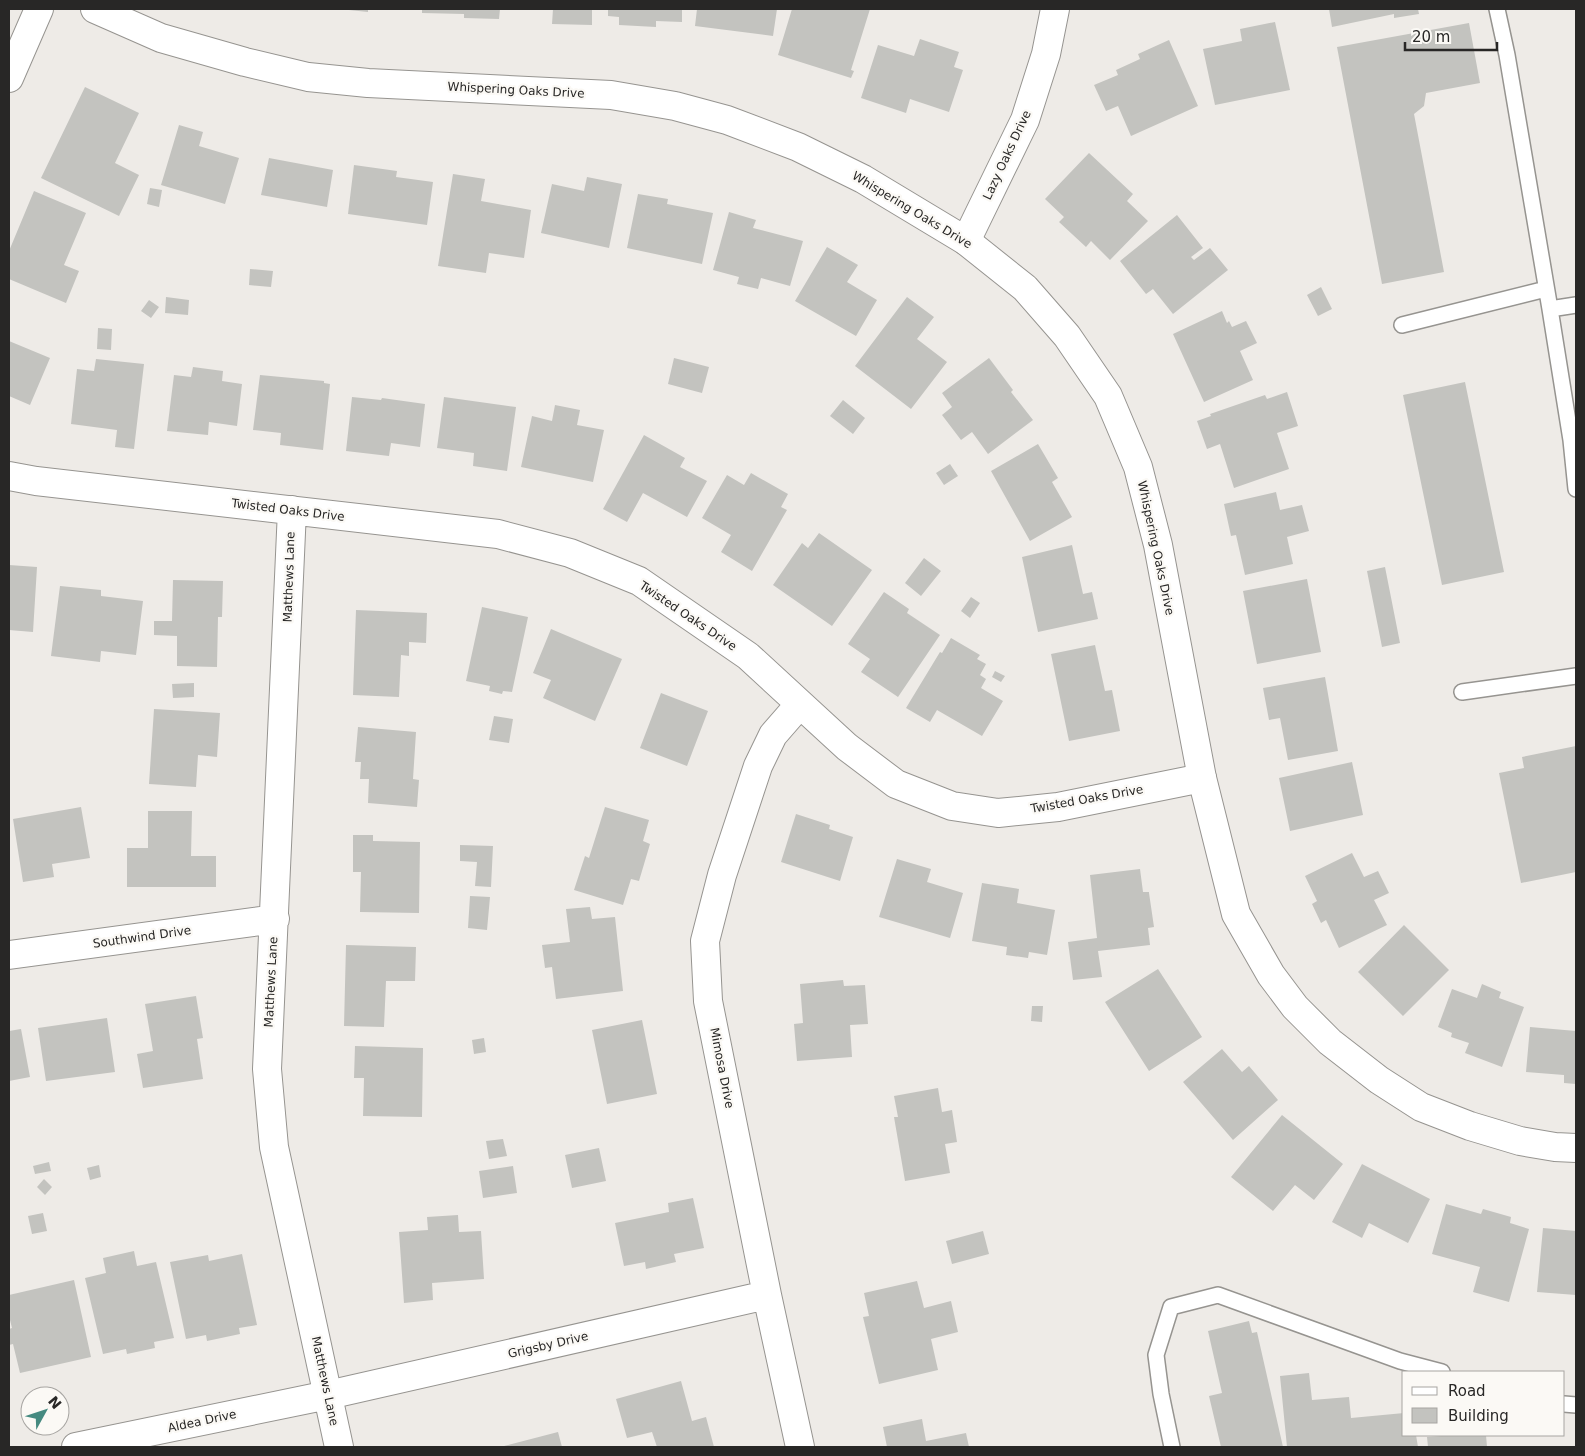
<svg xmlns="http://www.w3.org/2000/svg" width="1585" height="1456" viewBox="0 0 1585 1456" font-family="'DejaVu Sans',sans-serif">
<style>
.building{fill:#c3c3bf}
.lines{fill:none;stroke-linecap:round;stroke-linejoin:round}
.lane-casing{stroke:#969490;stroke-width:18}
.street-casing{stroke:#969490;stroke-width:30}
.secondary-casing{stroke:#969490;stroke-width:30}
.lane{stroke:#fff;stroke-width:15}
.street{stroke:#fff;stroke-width:28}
.secondary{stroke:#fff;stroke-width:28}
.labels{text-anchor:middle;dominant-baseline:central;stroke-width:4.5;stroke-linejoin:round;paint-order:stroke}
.street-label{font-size:12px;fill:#282726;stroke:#fbf9f5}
</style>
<rect width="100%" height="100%" fill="#eeebe7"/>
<!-- building -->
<path class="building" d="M349,9H368V12L349,10Z
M422,9H500L499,19L464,18V14L422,13Z
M553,9H592V25L552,24Z
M608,9H682V22L656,21V27L619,25V17L608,16Z
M697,9H777L773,36L695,26Z
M792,9H870L851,70L854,71L851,78L778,55Z
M1329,9H1418L1419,14L1394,18V14L1332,27Z
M1275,22L1290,90L1215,105L1203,49L1242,41L1240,29Z
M1469,23L1480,83L1426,93L1424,106L1414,114L1444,272L1382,284L1337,47Z
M920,39L959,52L954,67L963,70L949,112L910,99L906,113L861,98L878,45L914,56Z
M1169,40L1198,106L1131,136L1118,106L1106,111L1094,85L1118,75L1116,70L1140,59L1138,54Z
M85,87L139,113L115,163L139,175L119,216L41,178Z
M179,125L203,132L199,146L239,158L225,204L161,185Z
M1089,153L1133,194L1127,201L1148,221L1110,260L1091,241L1086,247L1059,222L1064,217L1045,199Z
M269,158L333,170L327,207L261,195Z
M354,165L397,171L396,177L433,182L427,225L348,214Z
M453,174L485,179L481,201L531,210L524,258L489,253L486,273L438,266Z
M587,177L622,184L609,248L541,233L552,184L584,191Z
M150,188L162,190L159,207L147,204Z
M34,191L86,213L64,265L79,271L66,303L9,279V251Z
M638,194L668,199L667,204L713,213L702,264L627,248Z
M729,212L756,220L753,228L803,241L790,286L761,278L758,289L737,284L739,277L713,270Z
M1177,215L1203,248L1191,257L1194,260L1210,248L1228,270L1173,314L1153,289L1146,294L1120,261Z
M827,247L858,265L847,282L877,300L856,336L795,301Z
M250,269L273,271L271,287L249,285Z
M1321,287L1332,309L1318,316L1307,295Z
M166,297L189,300L188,315L165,313Z
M907,297L934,317L917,339L947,362L911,409L855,366Z
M149,300L159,307L151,318L141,311Z
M1222,311L1227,323L1229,321L1232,327L1246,321L1257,343L1240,351L1253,380L1204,402L1173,334Z
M98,328L112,329L111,350L97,349Z
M9,341L50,358L30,405L9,396Z
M674,358L709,367L702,393L668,384Z
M989,358L1013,390L1011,392L1033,420L988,454L972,432L961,440L942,415L952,407L942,393Z
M96,359L144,364L134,449L115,447L117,430L71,424L77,369L94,371Z
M193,367L223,371L222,381L242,384L237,426L209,422L208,435L167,431L174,375L191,377Z
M260,375L324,381V383L330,384L323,450L280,445L281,433L253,430Z
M1465,382L1504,572L1442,585L1403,395Z
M1287,392L1298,426L1277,433L1289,469L1234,488L1220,444L1207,449L1197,421L1211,416L1210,414L1265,395L1267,399Z
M352,397L381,400L382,398L425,404L420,447L391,443L389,456L346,451Z
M444,397L516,407L507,471L473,466L474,453L437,448Z
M843,400L865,418L853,434L830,416Z
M555,405L580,410L577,425L604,430L593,482L521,467L532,416L552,421Z
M644,435L685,458L680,467L707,481L687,517L643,493L627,522L603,509Z
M1038,444L1058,478L1052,482L1072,517L1030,541L991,471Z
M950,464L958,476L944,485L936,473Z
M751,473L788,494L781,507L787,510L752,571L721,552L731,535L702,518L727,475L744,485Z
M1276,492L1280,510L1302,505L1309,531L1287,537L1293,564L1245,575L1236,535L1231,536L1224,504Z
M819,533L872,570L832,626L773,585L802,543L808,548Z
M1072,545L1083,594L1092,592L1098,619L1038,632L1022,557Z
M924,558L941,571L921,596L905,583Z
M9,565L37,567L33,632L9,630Z
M1385,567L1400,643L1382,647L1367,571Z
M1307,579L1321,652L1257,664L1243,591Z
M173,580L223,581L222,617H218L217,667L177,666V636L154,635V621H172Z
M60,586L101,590V596L143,601L136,655L101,651L100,662L51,656Z
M884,592L909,609L907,613L940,635L898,697L861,672L870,659L848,644Z
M971,597L980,603L970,618L961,611Z
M482,607L528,617L512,692L503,691L502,694L489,691L490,686L466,681Z
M356,610L427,613L426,643L409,642V656L401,655L399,697L353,695Z
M551,629L622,659L595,721L543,698L551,680L533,673Z
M951,638L980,655L977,659L986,664L980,675L986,679L981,688L1003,701L982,736L937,710L930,722L906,708L940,652L942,653Z
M1095,645L1105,691L1112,690L1120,731L1069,741L1051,654Z
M995,671L1005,676L1001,682L992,677Z
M1325,677L1338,751L1288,760L1280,718L1269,720L1263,688Z
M194,683V697L173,698L172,684Z
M661,693L708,711L687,766L640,748Z
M154,709L220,713L217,757L198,755L196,787L149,784Z
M494,716L513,719L509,743L489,740Z
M358,727L416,732L413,779L419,780L417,807L368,803L369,779H360L361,762H355Z
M1576,746V872L1521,883L1499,773L1524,768L1522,757Z
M1352,762L1363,815L1290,831L1279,778Z
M81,807L90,858L52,864L54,877L23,882L13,819Z
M605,807L649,820L643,841L650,844L639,881L631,879L623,905L574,890L585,856L589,858Z
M148,811H192L191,856H216V887H127V848H148Z
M796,814L830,825L829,829L853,837L840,881L781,862Z
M353,835H373V841L420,842L419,913L360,912L361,872H353Z
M460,845L493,846L491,887L475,886L477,862L460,861Z
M1352,853L1364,877L1378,871L1389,893L1374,900L1387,925L1339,948L1326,920L1321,923L1312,904L1317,901L1305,876Z
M897,859L931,869L927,882L963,893L950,938L879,917Z
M1140,869L1143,892H1149V893L1154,927L1148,928L1150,945L1098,951L1102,977L1073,980L1068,942L1097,938L1090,875Z
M982,883L1019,889L1017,903L1055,910L1047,955L1029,952L1028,958L1006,955L1007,947L972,941Z
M470,896L490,897L487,930L468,928Z
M590,907L592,919L615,917L623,991L556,999L552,967L545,968L542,945L570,942L566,909Z
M1404,925L1449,970L1403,1016L1358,972Z
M346,945L416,947L415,981H386L384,1027L344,1026Z
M1158,969L1202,1037L1149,1071L1105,1002Z
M843,980L844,986L865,985L868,1024L850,1025L852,1057L797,1061L794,1024L803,1023L800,984Z
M1482,984L1501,992L1499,998L1524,1007L1502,1067L1465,1053L1469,1043L1451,1037L1452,1033L1438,1027L1452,989L1477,998Z
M196,996L203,1038L197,1039L203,1079L143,1088L137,1054L153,1051L145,1004Z
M1032,1006H1043L1042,1022L1031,1021Z
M107,1018L115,1072L46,1081L38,1028Z
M642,1020L657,1094L607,1104L592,1030Z
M1530,1027L1576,1031V1084L1564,1083V1075L1526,1072Z
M21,1029L30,1077L9,1081V1031Z
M484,1038L486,1052L474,1054L472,1040Z
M355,1046L423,1048L422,1117L363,1116L364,1078H354Z
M1222,1049L1242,1072L1249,1066L1278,1100L1233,1140L1183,1082Z
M938,1088L942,1112L952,1110L957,1142L945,1144L950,1173L905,1181L894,1117H898L894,1096Z
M1282,1115L1343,1164L1314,1200L1295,1185L1273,1211L1231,1177Z
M503,1139L507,1156L489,1159L486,1141Z
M599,1148L606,1181L572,1188L565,1155Z
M49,1162L51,1171L35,1174L33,1166Z
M1362,1164L1430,1199L1408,1243L1369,1223L1362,1238L1332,1222Z
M99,1165L101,1177L90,1180L87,1168Z
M513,1166L517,1193L483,1198L479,1171Z
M44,1179L52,1187L45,1195L37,1187Z
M693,1198L704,1248L674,1254L676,1262L646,1269L645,1262L624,1266L615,1223L669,1212L668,1203Z
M1446,1204L1481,1214L1483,1209L1511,1217L1510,1223L1529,1229L1509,1302L1473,1292L1480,1267L1432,1254Z
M43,1213L47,1231L32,1234L28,1216Z
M458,1215L459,1232L481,1231L484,1279L432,1283L433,1300L404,1303L399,1232L428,1230L427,1217Z
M1543,1228L1576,1231V1295L1537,1292Z
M983,1231L989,1254L952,1264L946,1241Z
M134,1251L137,1266L156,1262L174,1338L154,1342L155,1348L127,1354L126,1349L103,1354L85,1278L106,1273L103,1258Z
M242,1254L257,1325L239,1328L240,1334L207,1341L206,1335L186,1339L170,1262L208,1255L209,1261Z
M74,1280L91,1357L20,1373L13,1344L9,1345V1329L12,1328L9,1316V1295Z
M917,1281L924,1308L951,1301L958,1332L931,1339L938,1370L879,1384L863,1317L869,1316L864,1293Z
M1249,1321L1252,1333L1257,1332L1283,1447H1221L1209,1396L1222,1393L1208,1331Z
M1309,1373L1312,1400L1349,1397L1351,1418L1404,1413V1435H1416L1418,1447H1287L1280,1376Z
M681,1381L692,1421L706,1417L714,1447H657L652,1432L627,1438L616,1399Z
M922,1419L926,1441L966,1433L969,1447H887L883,1427Z
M558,1432L562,1447H500Z
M1455,1435H1486L1487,1447H1428L1427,1437Z"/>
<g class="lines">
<!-- lane casing -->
<g class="lane-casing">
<path id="lane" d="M1497,9L1507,55L1550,309
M1576,305L1550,309L1571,440L1576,489
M1402,325L1546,289
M1462,692L1576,676
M1564,1404L1576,1405
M1172,1447L1161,1394L1156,1355L1171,1307L1218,1295L1400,1361L1442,1372"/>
</g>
<!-- street casing -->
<g class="street-casing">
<path id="street" d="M9,78L39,9
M966,241L1025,120L1046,54L1055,9
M9,476L36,481L498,534L570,553L639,581L748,656L847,747L896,784L952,806L998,813L1058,807L1202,778
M292,510L267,1069L274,1147L339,1447
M800,704L773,735L758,766L722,875L705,941L708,1001L767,1295L800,1447
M9,955L275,919
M76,1447L328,1395L767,1295"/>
</g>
<!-- secondary casing -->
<g class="secondary-casing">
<path id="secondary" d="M95,9L161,38L245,62L308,77L368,83L611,95L675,106L727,120L798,147L863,179L966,241L1025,288L1067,336L1108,396L1138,467L1158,545L1202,778L1236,914L1271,975L1295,1007L1330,1042L1379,1080L1421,1107L1470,1126L1520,1141L1555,1147L1576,1148"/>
</g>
<!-- lane -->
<use href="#lane" class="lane"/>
<!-- street -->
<use href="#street" class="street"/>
<!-- secondary -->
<use href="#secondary" class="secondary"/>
</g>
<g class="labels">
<!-- street labels -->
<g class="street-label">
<text transform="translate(516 90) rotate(3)">Whispering Oaks Drive</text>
<text transform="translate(1007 155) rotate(-65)">Lazy Oaks Drive</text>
<text transform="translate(912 210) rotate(31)">Whispering Oaks Drive</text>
<text transform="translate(288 510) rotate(7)">Twisted Oaks Drive</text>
<text transform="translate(1156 548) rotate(78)">Whispering Oaks Drive</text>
<text transform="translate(289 577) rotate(-88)">Matthews Lane</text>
<text transform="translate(688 616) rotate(34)">Twisted Oaks Drive</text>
<text transform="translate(1087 799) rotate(-10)">Twisted Oaks Drive</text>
<text transform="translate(142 937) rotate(-8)">Southwind Drive</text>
<text transform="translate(271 982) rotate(-87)">Matthews Lane</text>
<text transform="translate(722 1068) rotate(79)">Mimosa Drive</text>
<text transform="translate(548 1345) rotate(-13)">Grigsby Drive</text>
<text transform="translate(325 1381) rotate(78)">Matthews Lane</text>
<text transform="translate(202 1421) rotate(-12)">Aldea Drive</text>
</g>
</g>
<!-- border -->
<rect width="1585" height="1456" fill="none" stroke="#282726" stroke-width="20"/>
<!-- legend -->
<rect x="1402" y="1371" width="162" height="65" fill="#fbf9f5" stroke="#a7a5a2"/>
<rect x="1412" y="1387" width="25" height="8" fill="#ffffff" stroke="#a7a5a2"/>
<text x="1448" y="1396" font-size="15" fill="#282726">Road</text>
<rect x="1412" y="1408" width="25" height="15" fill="#c3c3bf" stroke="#a7a5a2"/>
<text x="1448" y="1421" font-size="15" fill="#282726">Building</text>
<!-- north arrow -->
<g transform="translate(45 1411) rotate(50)"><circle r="24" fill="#fbf9f5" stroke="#a7a5a2"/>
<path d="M0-4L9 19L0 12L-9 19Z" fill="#458a80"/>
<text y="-8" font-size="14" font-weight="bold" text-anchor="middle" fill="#282726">N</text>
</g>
<!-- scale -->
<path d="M1405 42v8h92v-8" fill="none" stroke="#282726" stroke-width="2.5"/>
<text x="1412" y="42" font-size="15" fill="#282726" stroke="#fbf9f5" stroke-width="4" paint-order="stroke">20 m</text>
</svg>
